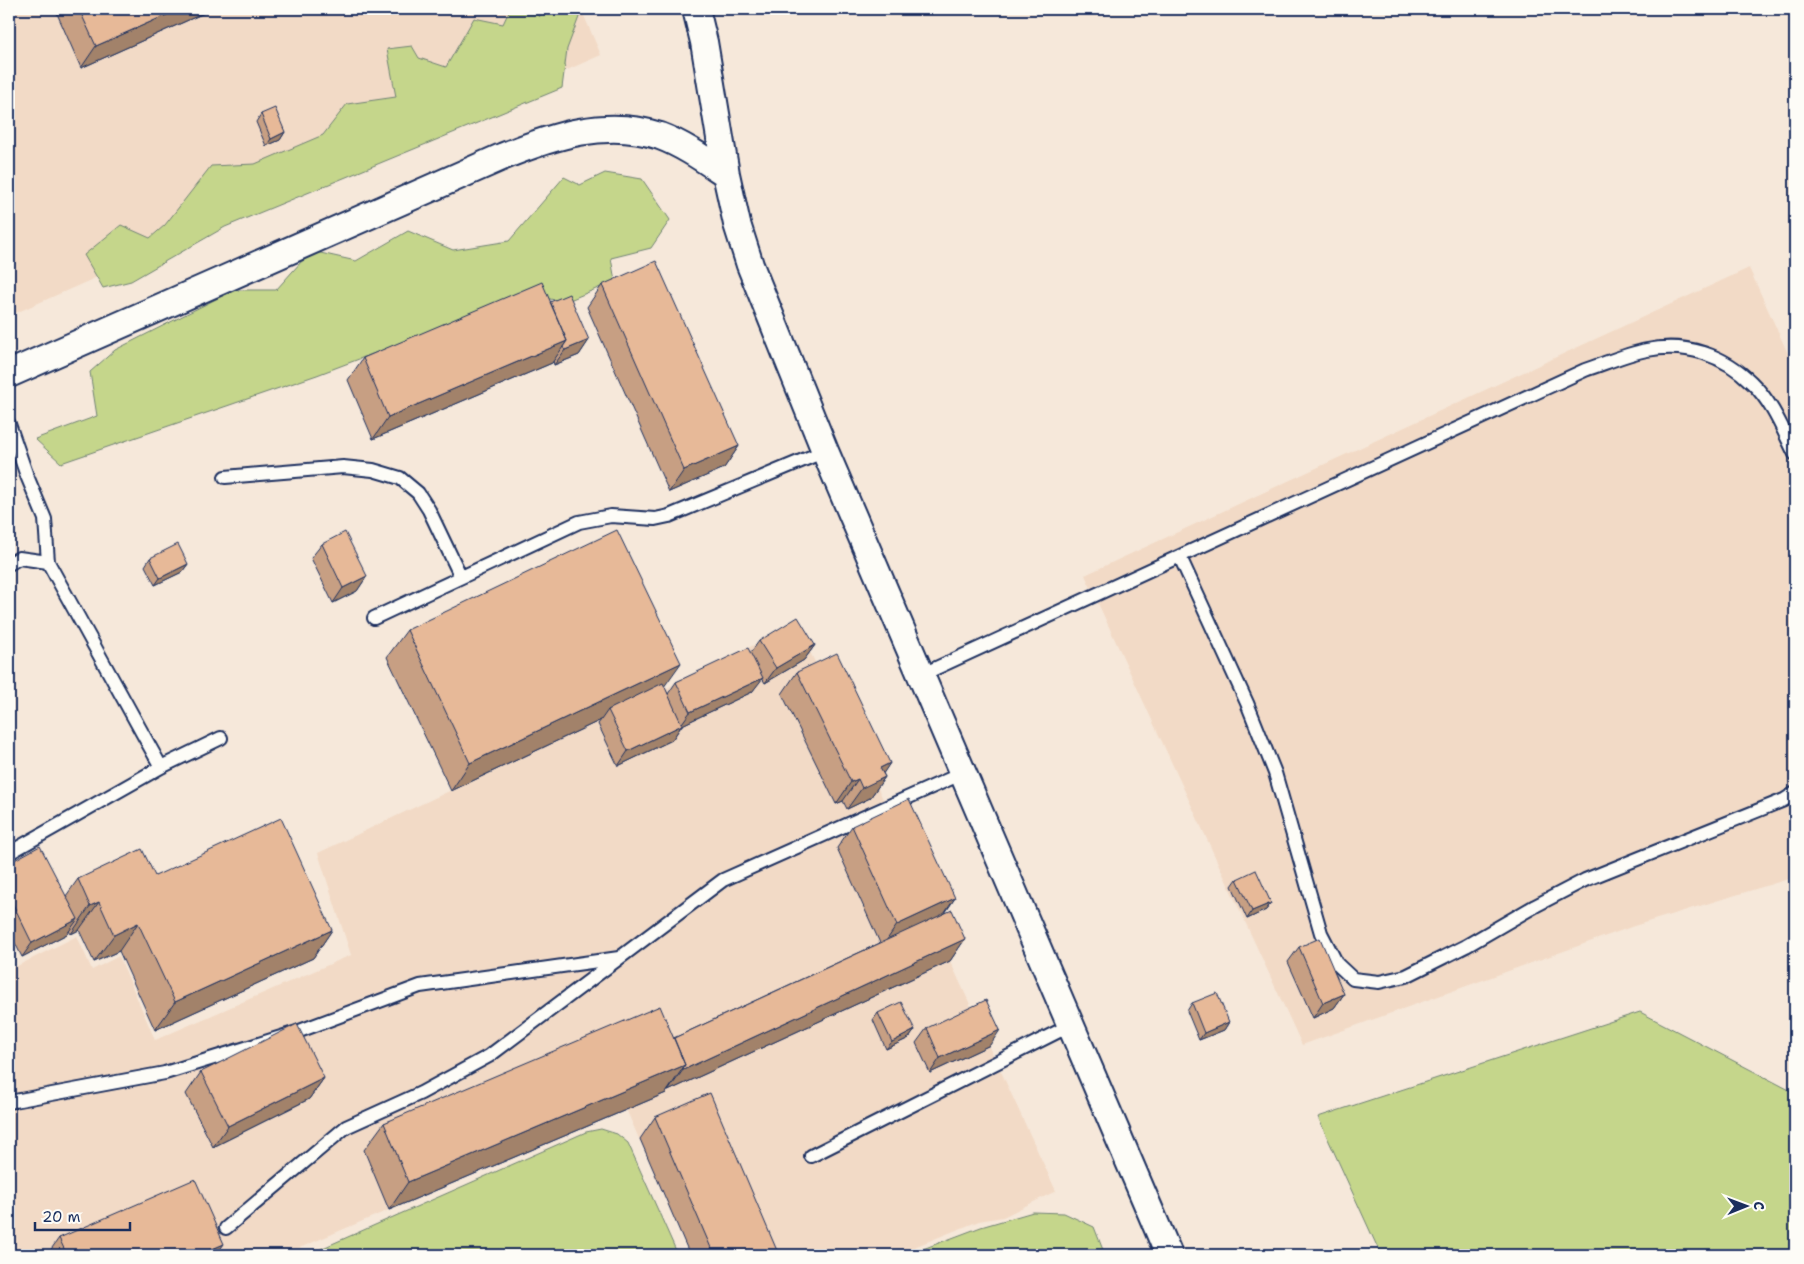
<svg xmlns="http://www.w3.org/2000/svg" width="1804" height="1264" viewBox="0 0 1804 1264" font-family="'Shantell Sans',sans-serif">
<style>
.built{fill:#f2dac6}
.green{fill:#c5d68b;stroke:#708274}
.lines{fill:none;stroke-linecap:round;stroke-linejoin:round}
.lane-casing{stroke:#1b2f5e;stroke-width:16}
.street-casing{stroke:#1b2f5e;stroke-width:30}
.lane{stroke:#fdfcf7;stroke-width:12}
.street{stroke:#fdfcf7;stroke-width:26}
.wall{fill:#c79f83;stroke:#1b2f5e}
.shaded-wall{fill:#a2826a;stroke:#1b2f5e}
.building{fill:#e7b998;stroke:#1b2f5e}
</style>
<rect width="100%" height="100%" fill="#f6e8da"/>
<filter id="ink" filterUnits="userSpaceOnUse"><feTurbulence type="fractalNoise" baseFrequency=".02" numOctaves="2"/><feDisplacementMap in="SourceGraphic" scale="10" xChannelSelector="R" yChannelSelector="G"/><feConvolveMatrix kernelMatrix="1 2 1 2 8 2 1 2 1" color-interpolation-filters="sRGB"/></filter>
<g filter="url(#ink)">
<!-- built -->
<path class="built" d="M9,9H581L601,55L9,316Z
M1749,268L1795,369V877L1634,926L1302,1045L1085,575Z
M796,624L894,821L933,924L1056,1191L1003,1217L979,1221L894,1255H690L626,1109L283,1255H9V970L77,936L92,970L119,956L155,1040L351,955L318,853L661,691Z"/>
<!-- green -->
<path class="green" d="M510,9H534L539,17L545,9H582L567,49L562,88L225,227L131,281L103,288L84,255L121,225L150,238L165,225L211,166L255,164L323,135L347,104L396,97L387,49L412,46L419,58L446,67L474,18L503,24Z
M605,173L642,179L670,220L651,248L611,258L615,281L565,302L525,294L493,308L317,375L61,463L35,439L97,416L90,372L115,350L234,290H276L301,262L316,252L356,261L408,231L453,250L509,241L564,177L580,185Z
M1640,1012L1795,1093V1255H1381L1318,1117Z
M601,1129L617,1134L628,1143L678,1255H307L586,1132Z
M1033,1212L1064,1213L1094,1227L1105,1255H907L981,1227Z"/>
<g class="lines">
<!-- lane casing -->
<g class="lane-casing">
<path id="lane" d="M9,424L27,476L45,519L48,562L161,767L9,853
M225,477L343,467L373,470L400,478L418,493L429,510L461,577
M1180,557L1247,703L1275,773L1321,933L1337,964L1353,979L1379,982L1406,976L1466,946L1535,906L1585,880L1784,800L1795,793
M9,564L19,558L48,562
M374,618L579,522L611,516L655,519L669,516L825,451
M921,675L1585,370C1606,363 1626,354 1647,350C1686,342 1724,355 1752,383C1772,402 1783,430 1795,454
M161,767L221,738
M9,1102L165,1073L294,1033L420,986L619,958
M811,1156L1071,1025
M226,1228L346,1127L421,1093L489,1056L723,880L963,773"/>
</g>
<!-- street casing -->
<g class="street-casing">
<path id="street" d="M696,9L704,42L726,174L737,224L750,265L825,451L1169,1255
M9,374L504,156C553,136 607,118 660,136C684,145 705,160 726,174"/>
</g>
<!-- lane -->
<use href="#lane" class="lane"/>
<!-- street -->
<use href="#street" class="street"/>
</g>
<!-- wall -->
<path class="wall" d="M55,9H213L81,68Z
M261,114L285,132L280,140L266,146L256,122Z
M602,285L739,446L724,468L669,492L587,307Z
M550,302L589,340L579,355L554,365L553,361L552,363L373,439L348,380L363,358Z
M322,544L367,576L357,591L333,603L311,558Z
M150,558L188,564L182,572L155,585L145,566Z
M407,630L664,687L668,694L676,682L751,652L759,641L815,645L804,660L765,683L762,678L752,692L682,725L672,740L618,766L598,724L601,720L451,791L387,657Z
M797,672L890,763L883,773L885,777L870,798L847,809L843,801L836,804L782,694Z
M852,826L955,898L945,913L965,939L950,961L668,1091V1090L666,1093L389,1210L364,1150L384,1123L674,1038L880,943L837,848Z
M9,863L66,896L78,879L155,876L332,930L313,958L155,1030L119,951L94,962L79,930L71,934L69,931L67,934L22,957L9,931Z
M1237,879L1271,903L1266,910L1247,919L1232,886Z
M1299,947L1344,994L1334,1008L1313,1018L1288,962Z
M1192,1003L1229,1022L1224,1030L1199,1040L1187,1011Z
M878,1013L915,1030L909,1038L886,1049L873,1020Z
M927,1028L990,1045L930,1073L916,1043Z
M201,1072L324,1078L309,1099L213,1147L186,1094Z
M655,1117L776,1255H690L640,1139Z
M59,1238L216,1255H47Z"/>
<!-- shaded-wall -->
<path class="shaded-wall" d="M180,9H213L81,68L96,46Z
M285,132L280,140L266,146L271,139Z
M589,340L579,355L554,365L565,350Z
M567,341L552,363L373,439L388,417Z
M739,446L724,468L669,492L684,470Z
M188,564L182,572L155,585L160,578Z
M367,576L357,591L333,603L343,588Z
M815,645L804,660L765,683L776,668Z
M681,663L661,691L608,710L601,720L451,791L470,763Z
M763,678L752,692L680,726L690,712Z
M682,725L672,740L618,766L628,751Z
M890,763L879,780L885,777L870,798L847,809L862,788L880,768Z
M858,779L843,801L836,804L851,782Z
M955,898L940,920L882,947L897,925Z
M99,902L79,930L71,934L90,906Z
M1271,903L1266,910L1247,919L1252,911Z
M78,919L67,934L22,957L32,943Z
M138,923L119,951L94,962L114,935Z
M332,930L313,958L155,1030L175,1002Z
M965,939L950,961L668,1091L683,1070Z
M1344,994L1334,1008L1313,1018L1323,1003Z
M1229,1022L1224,1030L1199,1040L1204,1033Z
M915,1030L909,1038L886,1049L892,1042Z
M1000,1030L990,1045L930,1073L940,1058Z
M685,1065L666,1093L389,1210L408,1182Z
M324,1078L309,1099L213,1147L228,1126Z
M224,1244L216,1255H198Z"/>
<!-- building -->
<path class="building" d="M79,9H180L96,46Z
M275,108L285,132L271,139L261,114Z
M656,261L739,446L684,470L602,285Z
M542,282L567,341L388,417L363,358Z
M569,294L589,340L565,350L563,347L567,341L550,302Z
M617,530L681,663L470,763L407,630Z
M345,532L367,576L343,588L322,544Z
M178,544L188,564L160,578L150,558Z
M798,617L815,645L776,668L759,641Z
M748,648L763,678L690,712L676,682Z
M837,653L890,763L880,768L885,777L862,788L858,779L851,782L797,672Z
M663,683L682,725L628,751L608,710Z
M909,799L955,898L897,925L852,826Z
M281,818L332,930L175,1002L138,923L114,935L99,902L90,906L78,879L142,849L155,876Z
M40,846L78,919L32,943L9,896V863Z
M1256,870L1271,903L1252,911L1237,879Z
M952,910L965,939L683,1070V1068L685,1065L674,1038Z
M1320,938L1344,994L1323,1003L1299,947Z
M1217,993L1229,1022L1204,1033L1192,1003Z
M986,1000L1000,1030L940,1058L927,1028Z
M901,1002L915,1030L892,1042L878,1013Z
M660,1006L685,1065L408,1182L384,1123Z
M297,1024L324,1078L228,1126L201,1072Z
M710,1093L778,1253L772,1255H714L655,1117Z
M195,1179L224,1244L198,1255H67L59,1238Z"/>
</g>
<!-- margin -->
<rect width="1804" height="1264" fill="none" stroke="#fdfcf7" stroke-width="30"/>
<rect x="15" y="15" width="1774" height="1234" fill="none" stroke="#1b2f5e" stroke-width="2" filter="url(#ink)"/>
<!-- north arrow -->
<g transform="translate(1746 1206) rotate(89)" stroke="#fdfcf7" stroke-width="4" paint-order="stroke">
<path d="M0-4L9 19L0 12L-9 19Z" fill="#1b2f5e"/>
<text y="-8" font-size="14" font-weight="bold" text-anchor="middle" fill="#1b2f5e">С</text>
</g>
<!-- scale -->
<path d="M35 1222v8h95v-8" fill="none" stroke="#1b2f5e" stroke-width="2.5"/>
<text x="42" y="1222" font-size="15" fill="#1b2f5e" stroke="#fdfcf7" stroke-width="4" paint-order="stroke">20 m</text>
</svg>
